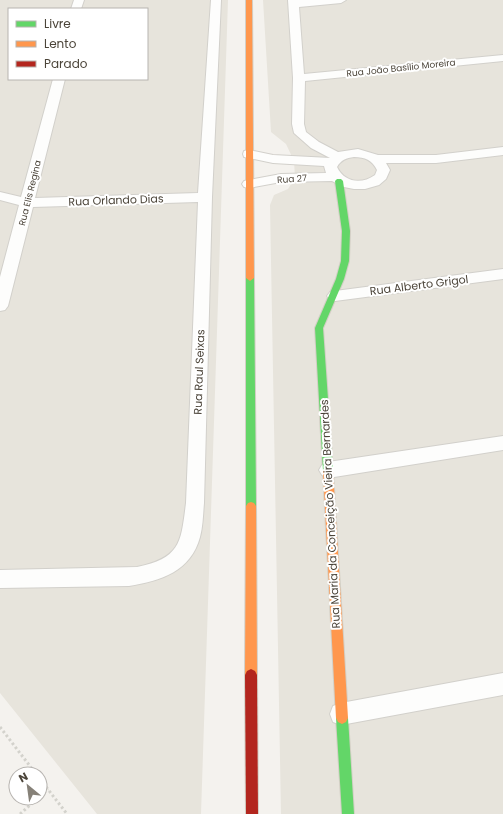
<svg xmlns="http://www.w3.org/2000/svg" width="503" height="814" viewBox="0 0 503 814" font-family="Poppins,sans-serif">
<style>
.residential{fill:#e7e4dc;fill-rule:evenodd}
.lines{fill:none;stroke-linecap:round;stroke-linejoin:round}
.street-casing{stroke:#d2d0cb;stroke-width:2}
.fast-casing{stroke:#d3cfc5;stroke-width:2}
.slow-casing{stroke:#d3cfc5;stroke-width:2}
.jam-casing{stroke:#d3cfc5;stroke-width:2}
.path{stroke:#d3d2cc;stroke-width:3;stroke-dasharray:2.5 2.5;stroke-linecap:butt}
.street{fill:#fdfdfc;fill-rule:evenodd}
.fast{fill:#63d668;fill-rule:evenodd}
.slow{fill:#ff974d;fill-rule:evenodd}
.jam{fill:#b3261e;fill-rule:evenodd}
.labels{text-anchor:middle;dominant-baseline:central;stroke-width:4;stroke-linejoin:round;paint-order:stroke}
.far-street-label{font-size:9px;fill:#4b4439;stroke:#fff}
.street-label{font-size:11px;fill:#4b4439;stroke:#fff}
</style>
<rect width="100%" height="100%" fill="#f4f2ee"/>
<!-- residential -->
<path class="residential" d="M0,0H228L201,814H97L0,693ZM9,9H147V79H9Z
M263,0H503V814H281L270,205L274,195L288,189L295,178L294,161L286,144L271,132Z"/>
<g class="lines">
<!-- street casing -->
<g class="street-casing">
<path id="street" d="M74,0H84L81,9H71Z
M211,0H221L212,197L204,503C203,514 203,526 200,537C191,571 161,581 129,586L0,588V570L137,567C181,558 181,542 186,503L198,202L33,207L8,306L5,310L0,311V277L19,205L0,200V192L21,197L53,79H65L35,198L198,193Z
M288,0H346L341,3L299,7L304,74L503,55V61L305,81L304,124L306,132L319,142L338,152L358,149L378,155H436L503,147V155L436,163H386L390,170L386,179L379,185L365,189H354L344,187L332,181L281,182L249,188L244,187L242,184L244,181L281,174L326,173L324,166L273,163L244,157L243,154L244,151L249,150L273,155L330,158L311,148L294,133L292,124L293,78ZM354,157C365,157 372,160 377,170L375,175C361,185 344,182 337,167C341,160 346,158 354,157Z
M503,269V279L335,301L330,300L327,296L330,292L335,291Z
M503,436V450L328,478L322,475L319,470L322,465L328,462Z
M503,673V695L341,725L333,722L330,714L333,706L341,703Z"/>
</g>
<!-- fast casing -->
<g class="fast-casing">
<path id="fast" d="M337,179H341L343,181L350,231L349,261L344,279L323,328L333,471L331,474L328,475L325,474L323,471L315,328L336,279L341,261L342,231L335,181Z
M250,275L254,278L256,506L254,509L251,510L248,509L246,506V278Z
M342,712L346,714L348,718L354,814H342L336,718L338,714Z"/>
</g>
<!-- slow casing -->
<g class="slow-casing">
<path id="slow" d="M246,0H252L254,278L250,281L246,278Z
M328,467L331,468L333,471L348,718L346,722L342,724L338,722L336,718L323,471L325,468Z
M251,502L254,503L256,506L257,675L255,679L251,681L247,679L245,675L246,506L248,503Z"/>
</g>
<!-- jam casing -->
<g class="jam-casing">
<path id="jam" d="M251,669L255,671L257,675L258,814H246L245,675L247,671Z"/>
</g>
<!-- path -->
<path class="path" d="M0,727L36,774
M40,779L67,814
M40,796L48,789
M20,814L38,798"/>
<!-- street -->
<use href="#street" class="street"/>
<!-- fast -->
<use href="#fast" class="fast"/>
<!-- slow -->
<use href="#slow" class="slow"/>
<!-- jam -->
<use href="#jam" class="jam"/>
</g>
<g class="labels">
<!-- far-street labels -->
<g class="far-street-label">
<text transform="translate(401 68) rotate(-6)">Rua João Basílio Moreira</text>
<text transform="translate(292 179) rotate(-4)">Rua 27</text>
<text transform="translate(30 193) rotate(-76)">Rua Elis Regina</text>
</g>
<!-- street labels -->
<g class="street-label">
<text transform="translate(116 200) rotate(-2)">Rua Orlando Dias</text>
<text transform="translate(419 285) rotate(-7)">Rua Alberto Grigol</text>
<text transform="translate(199 372) rotate(-88)">Rua Raul Seixas</text>
<text transform="translate(330 514) rotate(-93)">Rua Maria da Conceição Vieira Bernardes</text>
</g>
</g>
<!-- legend -->
<rect x="8" y="8" width="140" height="72" fill="#ffffff" stroke="#b7b4b0"/>
<rect x="16" y="21" width="20" height="6" fill="#63d668" stroke="#b7b4b0"/>
<text x="44" y="28" font-size="12" fill="#4b4439">Livre</text>
<rect x="16" y="41" width="20" height="6" fill="#ff974d" stroke="#b7b4b0"/>
<text x="44" y="48" font-size="12" fill="#4b4439">Lento</text>
<rect x="16" y="61" width="20" height="6" fill="#b3261e" stroke="#b7b4b0"/>
<text x="44" y="68" font-size="12" fill="#4b4439">Parado</text>
<!-- north arrow -->
<g transform="translate(28 786) rotate(331)"><circle r="19" fill="#ffffff" stroke="#b7b4b0"/>
<path d="M0-3L7 15L0 10L-7 15Z" fill="#868178"/>
<text y="-6" font-size="11" font-weight="bold" text-anchor="middle" fill="#4b4439">N</text>
</g>
</svg>
